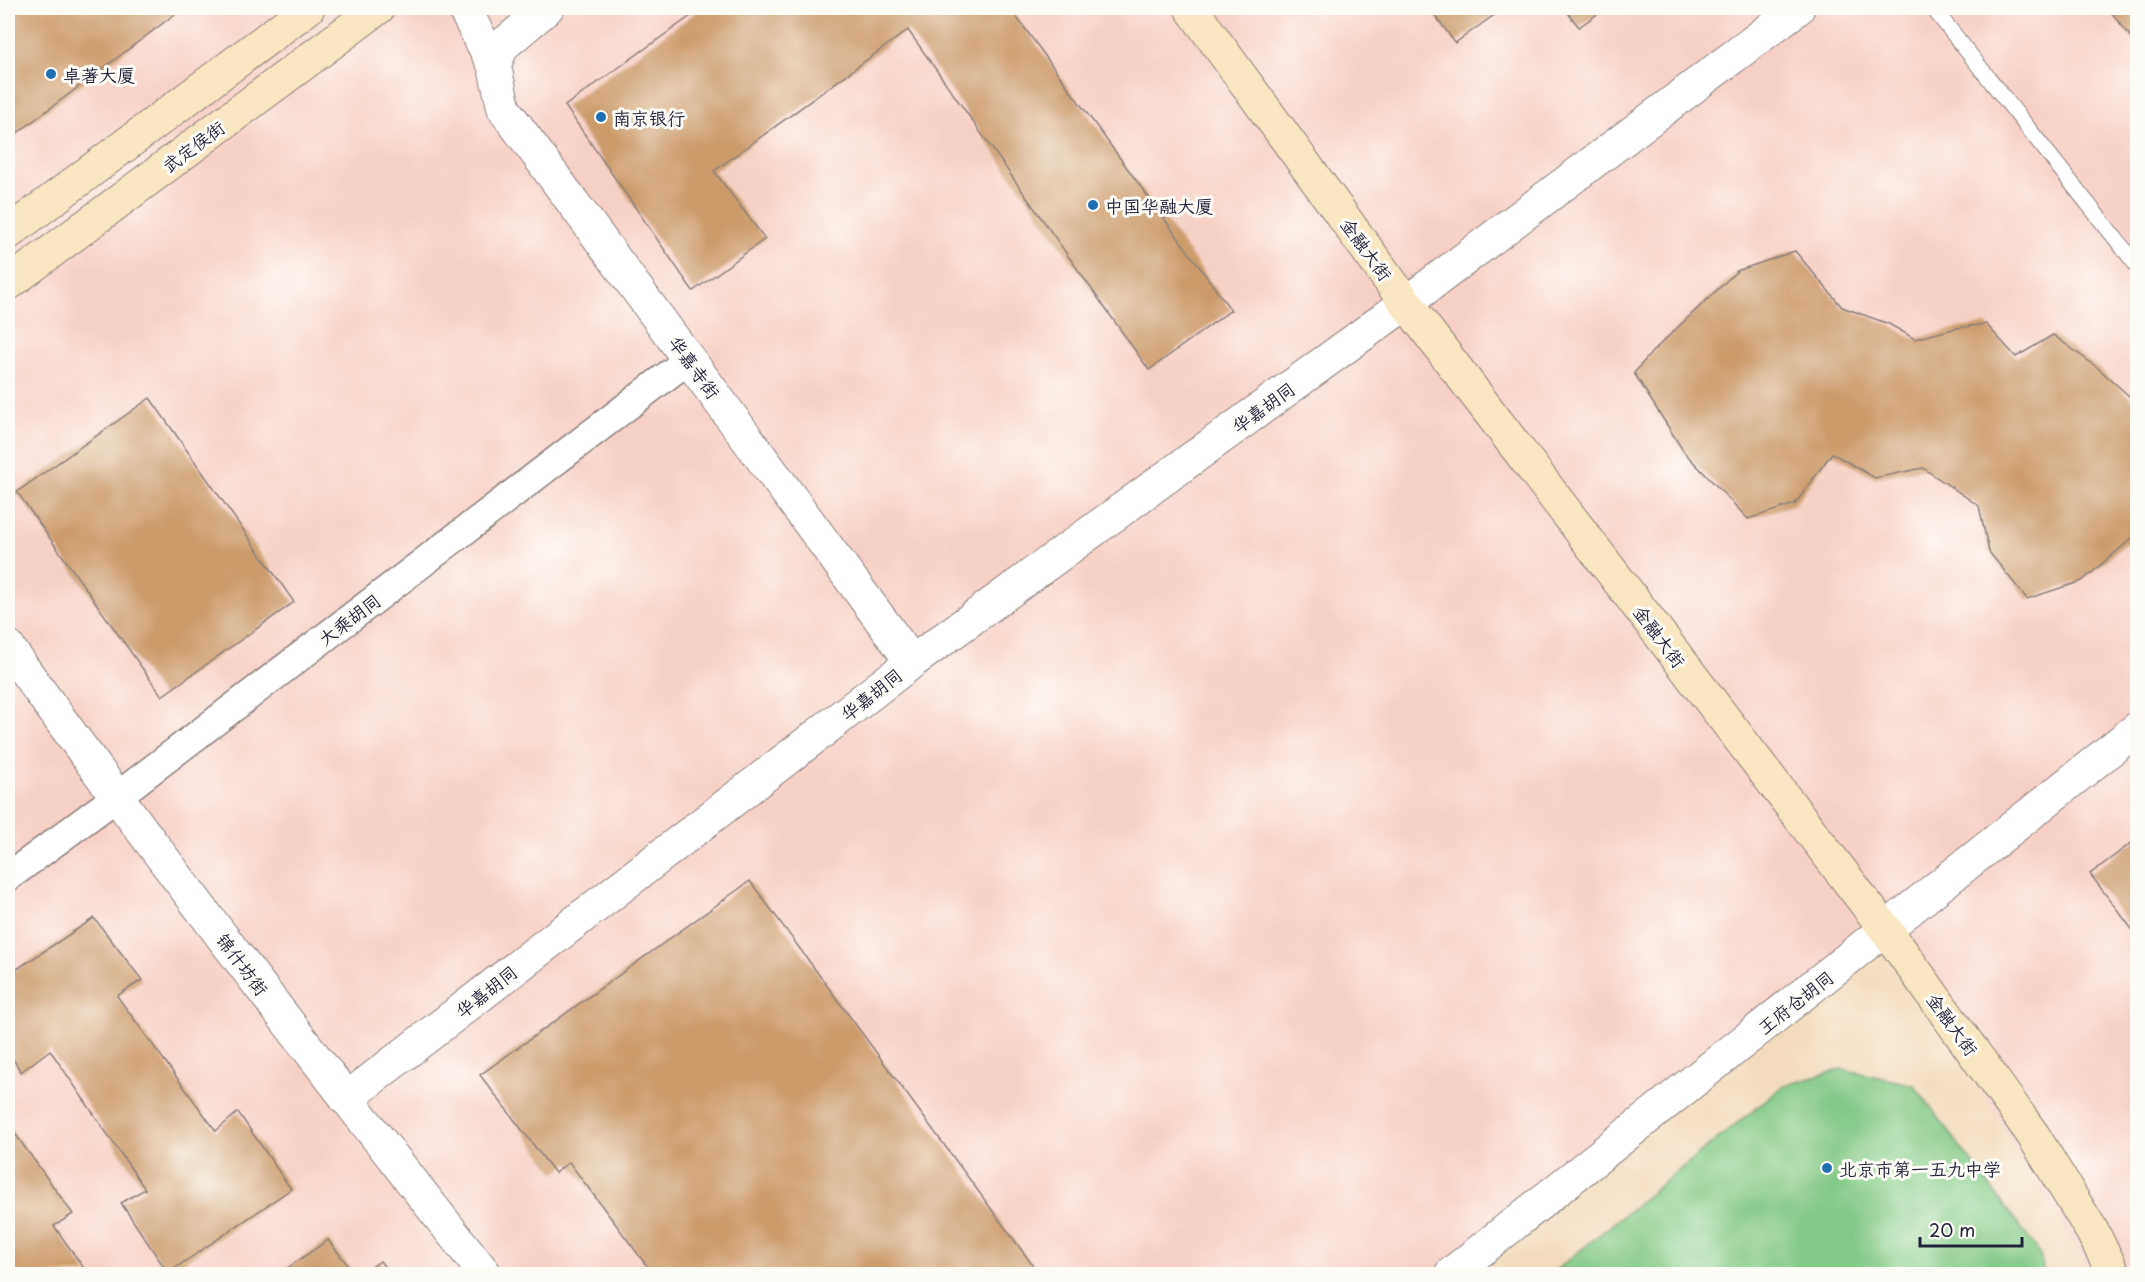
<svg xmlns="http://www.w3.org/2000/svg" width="2145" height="1282" viewBox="0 0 2145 1282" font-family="'Playpen Sans','LXGW WenKai TC',sans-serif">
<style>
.built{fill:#f7d1c7}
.green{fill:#81c985;stroke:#527660;stroke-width:1.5}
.building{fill:#cd9b6a}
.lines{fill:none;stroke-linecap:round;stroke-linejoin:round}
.service-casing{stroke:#8a7f7c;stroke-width:17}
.minor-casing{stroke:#8a7f7c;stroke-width:31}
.tertiary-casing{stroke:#8a7f7c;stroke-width:35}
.secondary-casing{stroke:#8a7f7c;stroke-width:35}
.service{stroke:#fff;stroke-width:15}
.minor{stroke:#fff;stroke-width:28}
.tertiary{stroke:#fff;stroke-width:33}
.secondary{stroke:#f9e7c3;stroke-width:33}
.poi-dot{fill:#1f6fb2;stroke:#fdfcf7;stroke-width:2}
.labels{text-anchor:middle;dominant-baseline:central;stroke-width:6;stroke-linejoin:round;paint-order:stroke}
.poi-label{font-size:18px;fill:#22223b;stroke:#fdfcf7;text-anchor:start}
.street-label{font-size:18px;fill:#22223b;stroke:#fdfcf7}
</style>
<rect width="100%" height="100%" fill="#fdfcf7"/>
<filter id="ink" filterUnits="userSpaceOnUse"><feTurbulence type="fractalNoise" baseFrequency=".0167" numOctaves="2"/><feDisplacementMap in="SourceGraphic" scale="12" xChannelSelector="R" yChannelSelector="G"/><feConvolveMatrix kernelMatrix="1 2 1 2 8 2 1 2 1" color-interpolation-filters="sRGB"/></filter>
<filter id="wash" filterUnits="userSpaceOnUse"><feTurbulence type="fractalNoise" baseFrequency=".008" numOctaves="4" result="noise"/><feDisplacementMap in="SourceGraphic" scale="24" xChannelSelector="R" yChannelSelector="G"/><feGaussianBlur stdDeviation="1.35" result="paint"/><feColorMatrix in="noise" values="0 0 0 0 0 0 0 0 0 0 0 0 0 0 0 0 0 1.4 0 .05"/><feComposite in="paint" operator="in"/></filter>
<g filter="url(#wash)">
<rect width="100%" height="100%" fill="#f3dcbe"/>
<!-- built -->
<path class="built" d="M8,8H2137V1274H2091L1885,930L1451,1274H8Z"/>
<!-- green -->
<path class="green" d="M1842,1069L1914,1085L2040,1253L2044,1274H1551L1783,1086Z"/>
<g id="blocks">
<!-- building -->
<path class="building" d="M8,8H183L8,140Z
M702,8H1010L1231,310L1149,370L908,30L714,171L765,239L693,291L565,106Z
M1430,8H1504L1455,43Z
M1564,8H1606L1579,27Z
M2108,8H2138V46Z
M1795,251L1842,307L1889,324L1915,339L1957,328L1986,324L2016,357L2053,335L2098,368L2138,404V533L2082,581L2027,599L1989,552L1979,506L1923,468L1875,478L1832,453L1795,504L1748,519L1684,452L1634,373L1652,352L1737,271Z
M150,398L294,602L162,696L17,492Z
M2138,838V937L2090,874Z
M750,881L1037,1271L1032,1274H653L569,1162L555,1173L480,1075Z
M94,918L142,980L117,996L216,1131L238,1112L291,1189L168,1273L121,1203L145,1189L50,1050L21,1072L8,1051V975Z
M8,1124L73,1214L54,1226L88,1274H8Z
M328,1240L355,1274H279Z
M380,1261L390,1274H362Z"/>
</g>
</g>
<g filter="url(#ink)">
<use href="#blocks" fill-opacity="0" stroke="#8a7f7c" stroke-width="1.5"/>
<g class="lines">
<!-- service casing -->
<g class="service-casing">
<path id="service" d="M1933,8L2138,267"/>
</g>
<!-- minor casing -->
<g class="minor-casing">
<path id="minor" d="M8,877L115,798L689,359"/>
</g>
<!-- tertiary casing -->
<g class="tertiary-casing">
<path id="tertiary" d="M464,8L494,65L504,109L912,662
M494,65L503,45L547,8
M8,647C161,861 322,1069 485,1274
M346,1099L912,662L1406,303L1798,8
M1451,1274L2138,728"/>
</g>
<!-- secondary casing -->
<g class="secondary-casing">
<path id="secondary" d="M1191,8L1406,303L1886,930L2033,1135L2092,1231L2114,1274
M8,233L308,8
M8,284L378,8"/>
</g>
<!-- service -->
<use href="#service" class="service"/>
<!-- minor -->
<use href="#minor" class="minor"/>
<!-- tertiary -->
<use href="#tertiary" class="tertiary"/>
<!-- secondary -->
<use href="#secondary" class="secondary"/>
</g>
</g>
<!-- markers -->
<g class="poi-dot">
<circle cx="51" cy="74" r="6"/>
<circle cx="601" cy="117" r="6"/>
<circle cx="1093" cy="205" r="6"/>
<circle cx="1827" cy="1168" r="6"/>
</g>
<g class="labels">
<!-- poi labels -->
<g class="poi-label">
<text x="63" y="74">卓著大厦</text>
<text x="613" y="117">南京银行</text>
<text x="1105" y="205">中国华融大厦</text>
<text x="1839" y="1168">北京市第一五九中学</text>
</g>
<!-- street labels -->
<g class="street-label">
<text transform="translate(193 146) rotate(-37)">武定侯街</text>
<text transform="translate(1367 249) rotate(54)">金融大街</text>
<text transform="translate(695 367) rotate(54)">华嘉寺街</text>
<text transform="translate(1263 407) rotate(-36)">华嘉胡同</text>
<text transform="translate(349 619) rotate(-37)">大乘胡同</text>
<text transform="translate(1660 636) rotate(53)">金融大街</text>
<text transform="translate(871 694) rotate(-38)">华嘉胡同</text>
<text transform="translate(243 964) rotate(53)">锦什坊街</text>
<text transform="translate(486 991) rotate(-38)">华嘉胡同</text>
<text transform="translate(1795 1002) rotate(-38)">王府仓胡同</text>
<text transform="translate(1953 1024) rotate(54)">金融大街</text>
</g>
</g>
<!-- margin -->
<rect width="2145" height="1282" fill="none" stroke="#fdfcf7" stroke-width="30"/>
<!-- scale -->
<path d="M1920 1237v9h102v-9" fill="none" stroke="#22223b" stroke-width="3"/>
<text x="1929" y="1237" font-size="18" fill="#22223b" stroke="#fdfcf7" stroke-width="4.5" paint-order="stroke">20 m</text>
</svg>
